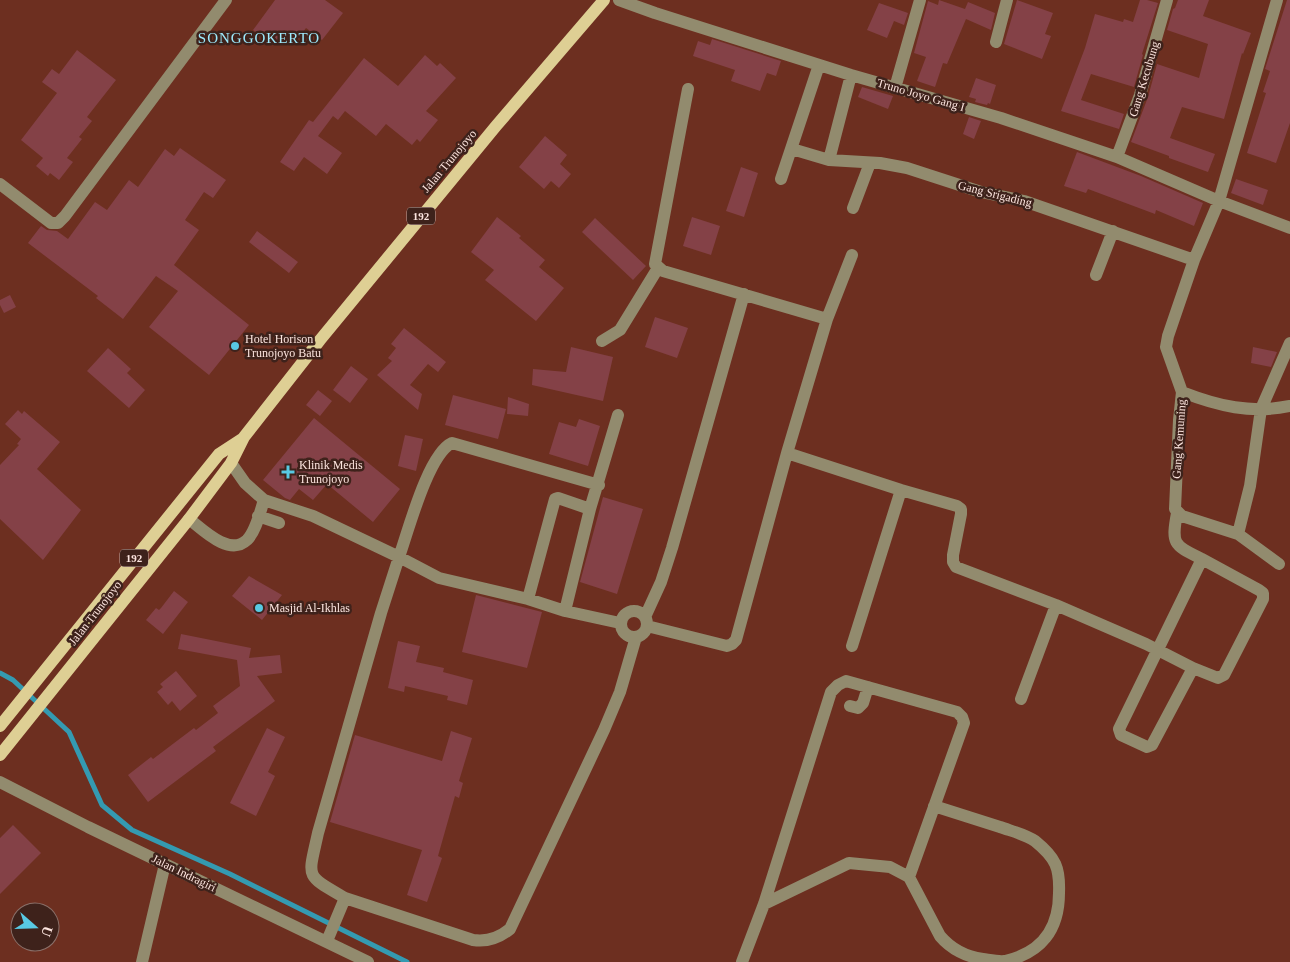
<svg xmlns="http://www.w3.org/2000/svg" width="1290" height="962" viewBox="0 0 1290 962" font-family="'Times New Roman',serif">
<style>
.lines{fill:none;stroke-linecap:round;stroke-linejoin:round}
.stream{stroke:#349ab1;stroke-width:5}
.building{fill:#844147}
.minor{stroke:#928b6e;stroke-width:12}
.major{stroke:#decf94;stroke-width:12}
.poi-dot{fill:#58c9e3;stroke:#3e221b;stroke-width:2}
.labels{text-anchor:middle;dominant-baseline:central;stroke-width:5;stroke-linejoin:round;paint-order:stroke}
.shield{fill:#3e221b;stroke:#c3aaa4;stroke-width:1}
.shield-label{font-size:11px;font-weight:bold;fill:#fce4de}
.street-label{font-size:12px;fill:#fce4de;stroke:#3e221b}
.poi-label{font-size:12px;fill:#fce4de;stroke:#3e221b;text-anchor:start}
.quarter-label{font-size:15px;letter-spacing:1px;fill:#9deafd;stroke:#3e221b}
</style>
<rect width="100%" height="100%" fill="#6d2f20"/>
<g class="lines">
<!-- stream -->
<path class="stream" d="M0,673L13,680L69,732L102,805L132,830L230,874L407,962"/>
</g>
<!-- building -->
<path class="building" d="M275,0H325L343,13L322,40L306,28L297,40L284,30L273,45L253,30Z
M939,0L965,9L968,2L995,13L991,30L966,19L947,64L943,63L935,87L917,81L926,57L914,53L928,1L938,5Z
M1017,0L1053,13L1045,34L1051,36L1042,59L1004,44Z
M1140,0H1147L1158,3L1142,54L1143,55L1134,87L1091,74L1081,100L1124,114L1119,129L1061,111L1085,48L1095,14L1123,22L1124,19L1133,22Z
M1178,0H1209L1203,16L1251,33L1243,54L1242,53L1224,119L1182,107L1170,138L1215,154L1208,172L1169,158V156L1131,142L1148,97L1157,64L1199,78L1208,44L1167,30L1173,9L1175,8Z
M1287,0H1290V123L1276,163L1247,153L1266,93L1263,92L1270,71L1265,69Z
M879,3L908,13L904,25L894,21L887,38L867,30Z
M712,39L781,61L776,76L767,73L760,91L731,81L735,70L693,56L698,41L710,45Z
M77,50L116,80L87,117L92,121L79,137L82,139L67,158L73,162L59,180L50,173L48,176L36,166L43,158L21,140L57,93L42,82L52,69L59,74Z
M425,55L437,66L440,63L456,78L426,111L438,120L420,142L417,139L412,145L386,124L376,136L345,111L338,120L333,116L318,136L342,153L327,174L304,157L294,171L280,162L309,120L313,122L364,58L398,86Z
M976,78L996,85L990,104L988,103L987,105L975,102L976,99L969,97Z
M862,87L893,96L888,109L858,97Z
M969,117L981,121L974,139L963,134Z
M545,136L567,155L560,164L571,174L559,188L551,181L544,189L519,167Z
M180,148L226,180L213,198L204,192L185,220L199,230L174,265L249,325L209,375L149,327L178,291L156,276L123,319L96,298L98,296L28,243L41,226L47,230L57,231L68,239L95,202L107,210L129,180L138,187L165,149L174,156Z
M1077,152L1141,176L1203,203L1194,226L1156,210L1155,214L1088,189L1086,193L1064,186Z
M741,167L758,173L744,217L726,211Z
M1236,179L1268,190L1263,205L1231,193Z
M497,217L521,236L519,238L545,260L539,267L564,288L536,321L485,280L494,270L471,252Z
M692,217L720,226L711,255L683,246Z
M595,218L646,266L633,280L582,232Z
M257,231L298,262L289,273L249,242Z
M10,295L16,307L4,313L0,305V300Z
M655,317L688,328L677,358L645,347Z
M404,328L446,362L438,372L428,364L410,385L422,394L418,410L377,375L392,361L388,358L396,348L391,344Z
M571,347L613,357L603,401L532,385L533,369L566,372Z
M1253,347L1277,352L1271,367L1251,363Z
M108,348L131,369L127,373L145,390L129,408L87,371Z
M351,366L368,379L350,403L333,390Z
M318,390L332,401L320,416L306,405Z
M453,395L506,409L498,439L445,425Z
M508,397L529,404L528,416L507,414Z
M18,410L22,414L24,411L60,442L37,469L81,510L43,560L0,519V465L19,445L17,444L21,439L5,424Z
M314,418L400,489L373,522L327,484L313,500L299,489L290,500L285,498L263,480Z
M579,419L600,426L588,466L549,454L559,422L576,427Z
M405,435L423,439L416,471L398,466Z
M603,497L643,509L617,594L580,582Z
M249,576L282,595L262,620L232,596Z
M174,591L188,602L163,634L146,620L156,608L159,610L161,608Z
M476,595L542,612L527,668L462,652Z
M181,634L251,648L249,658L280,655L282,673L257,676L275,701L213,747L216,751L148,802L128,775L151,757L153,759L194,728L196,730L218,713L213,706L240,686L237,660L178,649Z
M398,641L420,646L416,662L444,668L443,672L473,680L467,705L447,700L448,696L405,686L404,692L388,688Z
M176,671L197,696L180,711L172,701L168,705L157,692L163,687L160,684Z
M267,728L285,737L268,772L275,776L256,816L230,803Z
M451,731L472,738L459,781L463,783L459,798L455,796L438,856L442,858L427,902L407,895L422,850L330,822L355,735L442,761Z
M13,825L41,853L0,894V838Z"/>
<g class="lines">
<!-- minor -->
<path class="minor" d="M619,0L655,13L851,75L1001,118L1117,157L1219,201L1290,228
M1277,0L1219,201L1194,260L1168,336L1166,347L1182,392L1179,420L1175,509L1182,516L1238,534L1279,564
M996,42L1007,0
M895,88L920,0
M688,89L655,264L663,271L827,319L787,453
M792,149L829,160L880,163L907,168L981,192L1024,201L1194,260
M1117,157L1140,95L1167,0
M829,160L851,75
M781,179L819,65
M0,184L51,223H58L65,216L226,0
M853,208L870,163
M1096,275L1113,231
M827,319L852,255
M602,341L620,330L658,268
M1182,392C1218,406 1251,414 1290,406
M231,463L245,483L264,500L313,516L399,557C408,532 428,454 452,443L599,485
M1177,513C1171,545 1174,545 1202,559
M258,516L279,523
M189,519C202,529 229,557 247,540C256,531 260,512 264,500
M1238,534L1250,486L1261,409L1290,343
M1202,559L1259,590L1263,593V599L1224,675L1218,678L1193,668L1152,745L1147,747L1121,735L1119,729Z
M528,599L555,499L558,498L590,509
M621 624a13 13 0 1 1 26 0a13 13 0 1 1-26 0Z
M565,611L590,509L618,415
M645,617L661,582L672,548L744,294
M647,626L727,646L732,644L736,640L787,453L901,490L957,506L961,509V514L953,555V562L956,567L1056,605L1146,644L1193,668
M852,646L901,490
M1021,699L1056,605
M850,706L858,708L863,703L868,687
M0,782L88,827L368,962
M345,898C304,874 308,879 318,833L381,613L399,557L439,578L528,599L565,611L620,623
M764,904L849,863L890,867L909,877L940,936C951,949 967,957 983,959C990,960 999,962 1005,961C1041,953 1059,930 1059,893C1060,868 1056,858 1035,841C1025,834 1011,831 1000,827C978,820 956,813 934,806
M327,941L345,898L473,940C486,942 499,938 510,929L604,730L620,692L636,637
M142,962L165,864
M742,962L764,904L831,692L838,685L846,681L957,712L962,717L964,723L909,877"/>
<!-- major -->
<path class="major" d="M0,726L219,454L242,439
M0,755L189,519L231,463L244,437L320,340L496,126L604,0"/>
</g>
<!-- markers -->
<g class="poi-dot">
<circle cx="235" cy="346" r="5"/>
<path d="M285.5 464.5h5v5h5v5h-5v5h-5v-5h-5v-5h5z"/>
<circle cx="259" cy="608" r="5"/>
</g>
<g class="labels">
<!-- shield labels -->
<g class="shield">
<rect x="407" y="207.5" width="28" height="17" rx="4"/>
<rect x="120" y="549.5" width="28" height="17" rx="4"/>
</g>
<g class="shield-label">
<text x="421" y="216">192</text>
<text x="134" y="558">192</text>
</g>
<!-- street labels -->
<g class="street-label">
<text transform="translate(1144 79) rotate(-73)">Gang Kecubung</text>
<text transform="translate(921 95) rotate(16)">Truno Joyo Gang I</text>
<text transform="translate(449 161) rotate(-50)">Jalan Trunojoyo</text>
<text transform="translate(995 194) rotate(14)">Gang Srigading</text>
<text transform="translate(1179 439) rotate(-86)">Gang Kemuning</text>
<text transform="translate(95 613) rotate(-52)">Jalan Trunojoyo</text>
<text transform="translate(184 873) rotate(26)">Jalan Indragiri</text>
</g>
<!-- poi labels -->
<g class="poi-label">
<text x="245" y="339">Hotel Horison<tspan x="245" dy="14">Trunojoyo Batu</tspan></text>
<text x="299" y="465">Klinik Medis<tspan x="299" dy="14">Trunojoyo</tspan></text>
<text x="269" y="608">Masjid Al-Ikhlas</text>
</g>
<!-- quarter labels -->
<g class="quarter-label">
<text x="259" y="38">SONGGOKERTO</text>
</g>
</g>
<!-- north arrow -->
<g transform="translate(35 927) rotate(110)"><circle r="24" fill="#3e221b" stroke="#8a7069"/>
<path d="M0-4L9 19L0 12L-9 19Z" fill="#58c9e3"/>
<text y="-8" font-size="14" font-weight="bold" text-anchor="middle" fill="#fce4de">U</text>
</g>
</svg>
